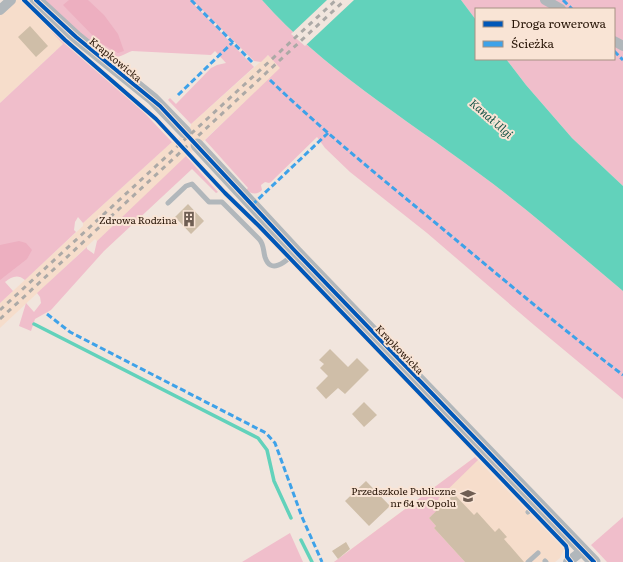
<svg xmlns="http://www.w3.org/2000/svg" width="623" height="562" viewBox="0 0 623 562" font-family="Literata,serif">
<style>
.built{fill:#f6ddcb}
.green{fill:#f0becb}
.forest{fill:#edafc0}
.water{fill:#62d2bb}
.pier{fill:#f1e5dd}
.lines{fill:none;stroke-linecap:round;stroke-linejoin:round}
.stream{stroke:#62d2bb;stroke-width:3.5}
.building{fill:#cfbea8}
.service{stroke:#b1b7bb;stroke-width:5}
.minor{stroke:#b1b7bb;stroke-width:10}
.tertiary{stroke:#b1b7bb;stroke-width:13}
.rail{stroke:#aca9a6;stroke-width:3;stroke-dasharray:5 5;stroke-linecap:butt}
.quiet{stroke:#3ea2e9;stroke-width:3;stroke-dasharray:6 3;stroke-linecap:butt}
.cycleway-casing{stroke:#f9e4d5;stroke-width:6}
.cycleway{stroke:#0057b8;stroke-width:4}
.labels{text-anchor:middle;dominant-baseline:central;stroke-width:4;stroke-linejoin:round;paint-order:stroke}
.street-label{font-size:10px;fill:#291608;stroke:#f9e4d5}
.poi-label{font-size:10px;fill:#291608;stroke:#f9e4d5;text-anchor:end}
.water-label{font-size:11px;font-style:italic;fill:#115044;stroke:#f9e4d5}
</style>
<rect width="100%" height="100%" fill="#f1e5dd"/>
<!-- built -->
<path class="built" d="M11,0H53L63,44L0,103V10Z
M268,55L281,68L97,241L95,239L0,328V303L83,226V223L172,142H174L185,132L191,126V124Z
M475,457L564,549L560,558L555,562H334Z"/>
<!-- green -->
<path class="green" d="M46,0H190L254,67L191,124L168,100L170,98L176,104L211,68L217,65L226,63L215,51L211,55L132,51C126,53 120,58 112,57C102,55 56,11 45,2Z
M192,0H262C323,69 404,117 477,172C528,209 575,251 623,291V399L534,325L427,233L350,172L325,148L317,137L271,182L269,183L265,182L261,185L262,190C258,195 251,194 246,190L248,188L205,140L280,68L268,55L261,62L254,61Z
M461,0H623V186L572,138L526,85L506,59H614V9H476V20Z
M50,30L136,104L172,142L83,223L78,217L75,222L74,230L76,232L25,280C18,274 12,276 5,282L13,291L0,303V103L63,44Z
M186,156L218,192L216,193L192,169L104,251L51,310L35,319L31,331L19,326L26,303L34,312L41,303L40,297L37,293L87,247V249L94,254L97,241Z
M475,457L478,460L438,499L444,506H442L429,518L436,526L434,528L465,562H334Z
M623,517V562H607L591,545Z
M290,533L303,562H242Z"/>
<!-- forest -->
<path class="forest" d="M69,0H88L104,15L118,34L124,51L118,53L99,42L63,5Z
M19,241L26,243L32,250L27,259L0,280V245Z"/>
<!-- water -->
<path class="water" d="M262,0H461L476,20V59H506L526,85L572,138L623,186V291C575,251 528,209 477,172C404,117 323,69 262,0Z"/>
<!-- pier -->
<path class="pier" d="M327,0H354L305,46L291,34Z"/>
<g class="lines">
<!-- stream -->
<path class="stream" d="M34,324L258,438L267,450L274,481L291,518
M301,540L312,562"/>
</g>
<!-- building -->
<path class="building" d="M30,26L48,46L36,57L18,37Z
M188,204L204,221L191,234L175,217Z
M330,349L348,367L357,358L369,370L345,394L338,388L326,399L316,388L328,376L320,368L324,364L319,360Z
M364,402L377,415L364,427L352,414Z
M366,481L390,506L369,526L345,501Z
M454,494L474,515L477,512L495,532L499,528L507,537L504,539L524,562H465L434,528L436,526L429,518Z
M346,542L350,549L338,559L332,551Z"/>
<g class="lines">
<!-- service -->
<path class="service" d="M168,203L186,186L192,184L209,202H222L259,239C264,244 263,250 265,257C271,276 287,260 295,253
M528,512L537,504
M545,561L546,562
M528,562L538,553"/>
<!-- minor -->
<path class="minor" d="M545,0L561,9
M0,10L11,0
M614,41L623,46
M568,562L582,551"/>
<!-- tertiary -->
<path class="tertiary" d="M36,0L76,37L153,99L185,132
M197,145L296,252L594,562"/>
<!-- rail -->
<path class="rail" d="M0,310L336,0
M0,319L345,0"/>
<!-- quiet -->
<path class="quiet" d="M191,0L254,64
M563,0L572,9
M614,51L623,60
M270,80C325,133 385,181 444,230C503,279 562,329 623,375
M178,95L233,42
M252,205L328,133
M47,314L70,332L266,433L275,443L302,517L322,562"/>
<!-- cycleway casing -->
<g class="cycleway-casing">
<path id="cycleway" d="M24,0L65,40L156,119L225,193L259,226L566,546L567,550V557L571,562
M36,0L76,37L160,106L296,252L594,562"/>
</g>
<!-- cycleway -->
<use href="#cycleway" class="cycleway"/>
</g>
<!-- icons -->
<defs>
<g id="building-bare" transform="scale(1.2)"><path d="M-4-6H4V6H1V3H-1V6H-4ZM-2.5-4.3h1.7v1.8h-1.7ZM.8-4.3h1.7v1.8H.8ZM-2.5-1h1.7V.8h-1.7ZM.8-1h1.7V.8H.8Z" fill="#6f5e53" stroke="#f9e4d5" stroke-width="2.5" paint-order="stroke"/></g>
<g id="school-bare" transform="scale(1.2)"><path d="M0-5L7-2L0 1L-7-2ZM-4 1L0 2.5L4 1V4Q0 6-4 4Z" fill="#6f5e53" stroke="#f9e4d5" stroke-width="2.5" paint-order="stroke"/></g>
</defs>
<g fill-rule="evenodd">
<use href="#building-bare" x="189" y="219"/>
<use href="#school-bare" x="468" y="496"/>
</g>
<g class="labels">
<!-- street labels -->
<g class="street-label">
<text transform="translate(116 59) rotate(39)">Krapkowicka</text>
<text transform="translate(400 349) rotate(46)">Krapkowicka</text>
</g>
<!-- poi labels -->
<g class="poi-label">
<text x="177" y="219">Zdrowa Rodzina</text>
<text x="456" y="490">Przedszkole Publiczne<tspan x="456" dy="12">nr 64 w Opolu</tspan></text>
</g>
<!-- water labels -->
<g class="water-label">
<text transform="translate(492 118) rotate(41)">Kanał Ulgi</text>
</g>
</g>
<!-- legend -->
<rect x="475" y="8" width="140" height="52" fill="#f9e4d5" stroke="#a69283"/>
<rect x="483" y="21" width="20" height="6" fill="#0057b8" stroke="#a69283"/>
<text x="511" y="28" font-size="12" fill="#291608">Droga rowerowa</text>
<rect x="483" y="41" width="20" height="6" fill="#3ea2e9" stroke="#a69283"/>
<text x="511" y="48" font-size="12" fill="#291608">Ścieżka</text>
</svg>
